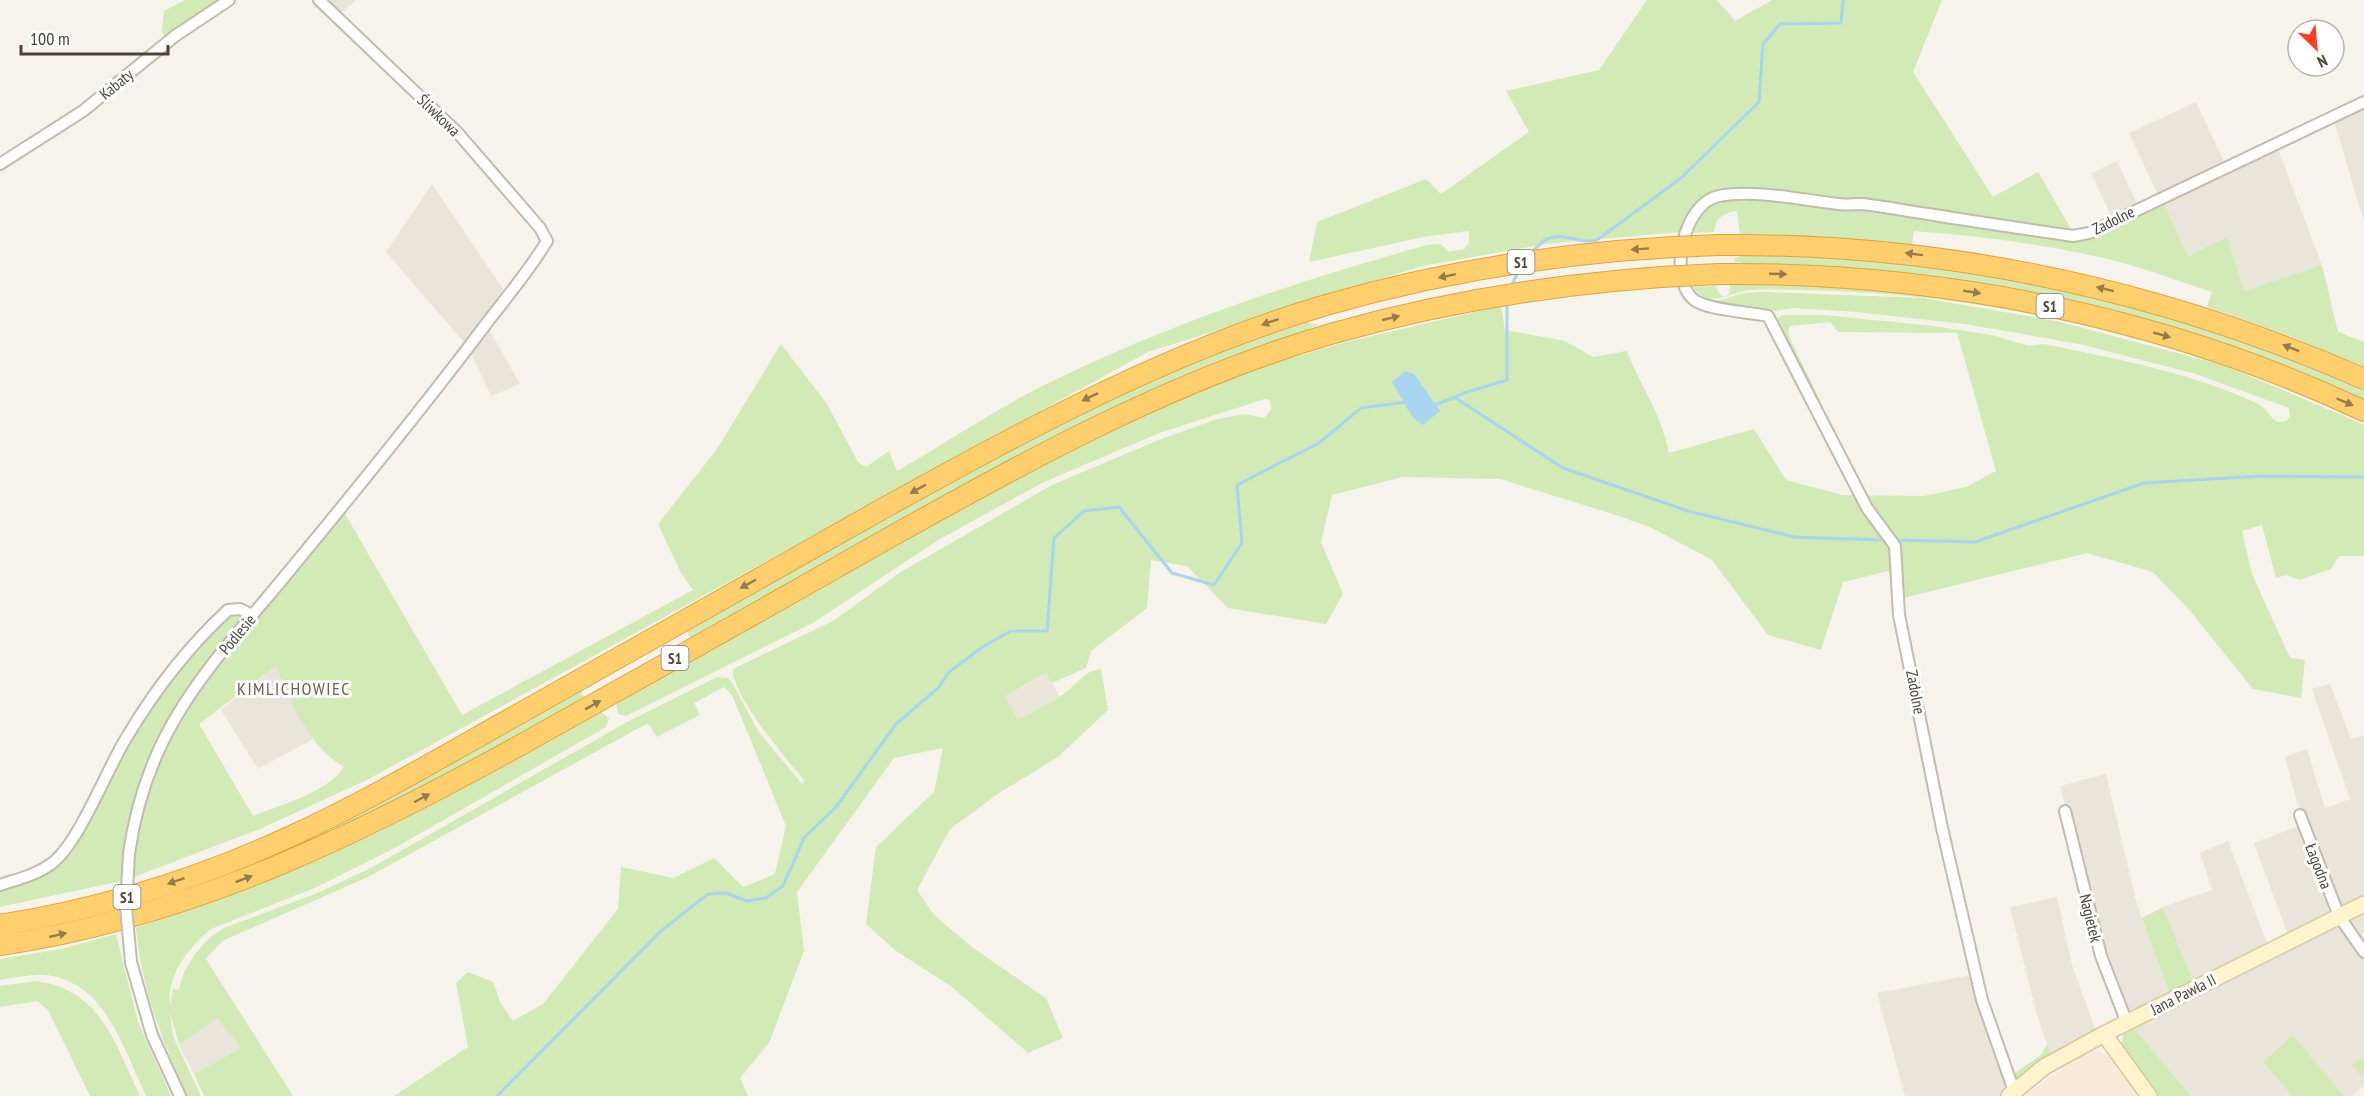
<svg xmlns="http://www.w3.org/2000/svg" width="2364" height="1096" viewBox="0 0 2364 1096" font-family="'PT Sans Narrow',sans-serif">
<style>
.residential{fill:#eae5da}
.commercial{fill:#f7ead8}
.green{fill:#d2eab5;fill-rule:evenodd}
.water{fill:#a9d4f2}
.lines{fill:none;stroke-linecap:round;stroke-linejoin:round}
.stream{stroke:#a9d4f2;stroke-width:3}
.street-casing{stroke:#c2bbae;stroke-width:14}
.secondary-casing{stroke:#d6c79b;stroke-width:18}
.highway-casing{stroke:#e0a43c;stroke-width:22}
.street{stroke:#fff;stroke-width:10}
.secondary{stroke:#fff3cd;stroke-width:15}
.highway{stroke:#ffcf6e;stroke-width:20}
.street-bridge-casing{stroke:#c2bbae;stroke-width:14;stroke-linecap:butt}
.highway-bridge-casing{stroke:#e0a43c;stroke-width:22;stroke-linecap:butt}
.street-bridge{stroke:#fff;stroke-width:10}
.highway-bridge{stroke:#ffcf6e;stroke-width:20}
.oneway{fill:#937c4e}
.labels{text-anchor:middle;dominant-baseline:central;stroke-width:6;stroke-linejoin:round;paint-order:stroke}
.shield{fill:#fff;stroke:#817c74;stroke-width:1.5}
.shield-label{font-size:15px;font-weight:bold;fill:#4b4439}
.street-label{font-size:16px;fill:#4b4439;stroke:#fff}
.neighbourhood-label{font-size:18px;letter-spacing:1.5px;fill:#6e6250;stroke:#fff}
</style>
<rect width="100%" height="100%" fill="#f6f3ec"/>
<!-- residential -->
<path class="residential" d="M326,0H356L341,14Z
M2196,102L2225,164L2158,195L2129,133Z
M2364,107V223L2334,120Z
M2277,147L2322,265L2244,291L2227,237L2188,256L2162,199Z
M2117,161L2138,206L2112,218L2091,173Z
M432,184L507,295L486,324L520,384L491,396L468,347L386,252Z
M276,666L313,739L258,769L221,710Z
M1047,673L1060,697L1018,720L1005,696Z
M2330,684L2351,739L2364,735V896L2342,908L2336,901L2297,802L2285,757L2307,749L2325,808L2350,799L2312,689Z
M2106,774L2137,905L2170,995L2130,1014H2127L2110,974L2060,786Z
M2301,825L2334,911L2288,935L2254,843Z
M2228,841L2268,946L2193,982L2163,907L2212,890L2200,853Z
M2057,897L2072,965L2096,1031L2051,1056L2036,1011L2010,907Z
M2364,912V933L2358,937L2346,921Z
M2338,921L2364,959V1055L2351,1065L2364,1080V1085L2352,1096H2344L2293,1036L2263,1062L2292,1096H2191L2132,1026Z
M1972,975L2004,1077L2006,1084L2001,1096H1905L1877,993Z
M217,1018L241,1048L194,1074L179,1045Z"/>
<!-- commercial -->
<path class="commercial" d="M2090,1051H2098L2115,1061L2142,1096H2023Z"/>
<!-- green -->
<path class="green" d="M185,0H229L166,42L162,31L164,11Z
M1647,0H1717L1735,21L1772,0H1942L1913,72L1993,197L2038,172L2071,229C1974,221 1880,201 1783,194C1759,193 1729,186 1706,196C1691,203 1685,217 1680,232L1546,244L1422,266L1148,352L369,779L260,829L126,880L0,907V885L52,863L167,677L228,610L253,615L341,507L462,715L693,590L681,573L658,524L717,449L781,344L827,404L858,462L866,467L889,451L897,471C951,440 1003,404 1059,378C1179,320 1299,281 1427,245L1441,244L1449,252L1464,249L1469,243V231L1423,237L1309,262L1317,222L1426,179L1441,194L1529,132L1506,91L1599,70ZM276,666C291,703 309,747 344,767C325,794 282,804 253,816L199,724Z
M2162,199L2188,256L2227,237L2244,291L2322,265L2338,332L2364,342V367L2290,336L2207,307L2212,292C2181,282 2150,270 2119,262C2052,245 1984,236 1914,231L1912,244L1804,236L1740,235L1737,211C1724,212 1715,218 1714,232L1689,233L1693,222L1706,207L1716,203L1726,200H1762L1862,210L2085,238Z
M1740,251L1969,269L2201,323L2364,387V405L2150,324L1741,266V262H1735V258L1740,256Z
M1776,284C1918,291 2062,307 2196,355C2253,376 2308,401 2364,425V556H2339L2331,569L2299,580L2286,575L2276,578L2262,525L2242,531L2252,574L2290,658L2305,660L2301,698L2253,689L2191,612L2153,572L2087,553L1903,598L1893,570L1843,582L1821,650L1768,635L1712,560L1650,527L1616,515L1500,479L1402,477L1332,495L1321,542L1343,594L1326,624L1228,608L1187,566L1151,560L1147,608L1091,651L1086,668L1052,683L1046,673L1005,696L1018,720L1060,697L1089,672L1101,669L1108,710L1058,757L999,793L950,829L917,890L934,915L973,948L1046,998L1063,1038L1028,1053L952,987L896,951L866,924L876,847L934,792L943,748L894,758L797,892L804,951L769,1043L740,1078L748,1096H394L468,1047L456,983L468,972L493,982L501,1004L513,1021L543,1004L618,909L621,867L673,878L714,858L743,887L775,874L786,826L732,695L724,687L694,703L700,715L657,737L648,723L368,877L222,941L206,959L293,1096H204L194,1074L241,1048L217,1018L179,1045L170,1012L173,1036L201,1096H187C162,1039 142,991 136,928L258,885L379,832L601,712L609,718L606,727L391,850L317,887L211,929C190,946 166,976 170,1005L173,989H179L184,972L195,954L210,937L224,928L315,894L369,869L627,722L717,677L728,678L733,684L758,731L802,784L804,780C788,761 730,693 733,669L833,621L899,573L1052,485L1156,441L1217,419L1245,414L1264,418L1271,410L1270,400L1265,399L1162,432L1044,482L940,539L811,624L626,716L618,714L616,703L967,504L1128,421L1251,370L1342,343L1501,306L1505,330L1565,341L1593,357L1627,351C1640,385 1663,417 1669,453L1754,429L1786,480L1843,495L1924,496L1966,487L1996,471L1957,333L1838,332L1830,322L1790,326L1788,331L1790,339L1823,406L1774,321L1782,315H1824L1933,326L1992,335L2029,346L2044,344C2116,359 2191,372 2258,404C2268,409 2269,418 2278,422L2286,421L2290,417L2289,408L2196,374L2079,344L1965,324L1856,312L1794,308L1772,311L1752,306L1724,305L1701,301L1689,287H1691C1709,314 1722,296 1746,293C1752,292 1759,292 1765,292L1923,298L2061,322L2203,360C2178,349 2148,343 2121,335C2015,306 1906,291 1796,290C1781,290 1766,289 1751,290C1730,292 1709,310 1693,287L1715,286L1718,292L1724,297L1729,294L1730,285Z
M1307,317L1309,323L1319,325L1310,328L1311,332L1250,354L692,640L686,629L1097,400Z
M579,689L586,700L577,706L320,840L141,907L0,938V931L120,906Z
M2163,907L2193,982L2170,995L2142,918Z
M116,934L138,1022L171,1096H146C124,1050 105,981 46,975C31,974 14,978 0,980V959L61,949Z
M36,981C102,990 115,1044 140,1096H90L48,1010L37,1001L0,1007V986Z
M2132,1026L2191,1096H2159L2121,1046L2124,1032Z
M2293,1035L2344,1096H2292L2263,1062Z
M2047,1044L2051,1056L2018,1080L2013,1079L2014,1074L2041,1055Z
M2364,1055V1080L2351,1065Z"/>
<!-- water -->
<path class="water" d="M1405,371L1414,374L1440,411L1423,425L1413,418L1392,382Z"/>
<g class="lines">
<!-- stream -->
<path class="stream" d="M1532,252C1536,248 1542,241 1547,239C1563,231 1580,245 1597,240L1681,178L1759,102L1763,44L1780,24L1841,23L1843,0
M1512,285L1519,270
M1454,397L1563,468L1688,511L1794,537L1880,540
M1433,406L1464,393L1507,380V303
M1901,540L1975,542L2144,483L2262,476L2364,477
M497,1096L661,931L708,894L726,893L747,901L766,898L783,886L804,838L836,807L896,724L938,688L949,672L984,646L1011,631H1047L1054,538L1084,511L1119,507L1172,573L1214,585L1242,543L1237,485L1319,443L1361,408L1407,402"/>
<!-- street casing -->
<g class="street-casing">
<path id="street" d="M0,164L83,111L175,36L229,0
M2065,811L2101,956L2127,1023
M2300,815L2339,916L2364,952
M129,854C147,723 216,661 295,564C356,490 416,416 474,340C498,307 526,276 547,241L540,228L457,132L319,0
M0,885C18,879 36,875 51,864C79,844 108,766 128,735C155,690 189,646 228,610L240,609L252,615
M131,962L152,1035L180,1096
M2014,1091L1982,1000L1942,828L1899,615L1895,546L1867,508L1768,316C1750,312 1705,310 1693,299C1668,277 1683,203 1719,196C1754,189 1803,200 1838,204C1845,205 1853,204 1861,204C1883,206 1906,211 1928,214C1977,222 2025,229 2073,236L2089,233L2364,102"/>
</g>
<!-- secondary casing -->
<g class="secondary-casing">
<path id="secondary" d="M2104,1034L2149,1096
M2009,1096L2044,1067L2104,1034L2364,904"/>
</g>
<!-- highway casing -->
<g class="highway-casing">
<path id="highway" d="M1719,245C1943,243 2159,289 2364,379
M1719,274C1941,272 2163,316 2364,411
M0,925C100,909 198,879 289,837C368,801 442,757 517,715C639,646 762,577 884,508C1029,428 1167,352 1326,305
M0,945C195,917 373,828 542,733C657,669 771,605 885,540C1030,459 1174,379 1334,333"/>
</g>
<!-- street -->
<use href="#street" class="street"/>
<!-- secondary -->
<use href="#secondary" class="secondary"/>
<!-- highway -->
<use href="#highway" class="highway"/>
<!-- street-bridge casing -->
<g class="street-bridge-casing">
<path id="street-bridge" d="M129,854L126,907L131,962"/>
</g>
<!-- highway-bridge casing -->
<g class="highway-bridge-casing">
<path id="highway-bridge" d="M1326,305C1454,268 1586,249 1719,245
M1334,333C1461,297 1589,279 1719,274"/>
</g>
<!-- street-bridge -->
<use href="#street-bridge" class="street-bridge"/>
<!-- highway-bridge -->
<use href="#highway-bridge" class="highway-bridge"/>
</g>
<!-- one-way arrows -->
<defs><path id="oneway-solid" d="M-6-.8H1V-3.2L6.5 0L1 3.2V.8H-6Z" transform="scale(1.5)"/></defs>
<g class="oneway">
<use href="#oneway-solid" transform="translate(1640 249) rotate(176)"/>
<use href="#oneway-solid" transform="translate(1914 254) rotate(-173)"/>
<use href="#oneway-solid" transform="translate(1778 274) rotate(2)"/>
<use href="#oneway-solid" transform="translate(1447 276) rotate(168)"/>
<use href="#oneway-solid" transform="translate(2105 289) rotate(-166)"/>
<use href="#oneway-solid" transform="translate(1972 292) rotate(9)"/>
<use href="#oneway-solid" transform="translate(1391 318) rotate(-13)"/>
<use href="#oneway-solid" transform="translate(1270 322) rotate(161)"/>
<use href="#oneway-solid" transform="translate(2162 335) rotate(16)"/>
<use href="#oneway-solid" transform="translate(2291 348) rotate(-158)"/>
<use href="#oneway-solid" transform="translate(1090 397) rotate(154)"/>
<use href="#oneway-solid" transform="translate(2345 402) rotate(23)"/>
<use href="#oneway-solid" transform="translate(918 489) rotate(151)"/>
<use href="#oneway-solid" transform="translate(748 584) rotate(151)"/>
<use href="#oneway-solid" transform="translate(593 705) rotate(-29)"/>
<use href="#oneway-solid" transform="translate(422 798) rotate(-28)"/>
<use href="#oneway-solid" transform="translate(244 879) rotate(-21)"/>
<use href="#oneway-solid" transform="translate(176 881) rotate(161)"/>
<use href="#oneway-solid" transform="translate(58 935) rotate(-13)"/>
</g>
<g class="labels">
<!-- shield labels -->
<g class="shield">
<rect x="1507.5" y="250" width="27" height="24" rx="4.5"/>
<rect x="2036.5" y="294" width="27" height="24" rx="4.5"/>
<rect x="661.5" y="646" width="27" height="24" rx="4.5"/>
<rect x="113.5" y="885" width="27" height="24" rx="4.5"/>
</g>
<g class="shield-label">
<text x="1521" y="262">S1</text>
<text x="2050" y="306">S1</text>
<text x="675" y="658">S1</text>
<text x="127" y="897">S1</text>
</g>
<!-- street labels -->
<g class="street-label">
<text transform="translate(116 84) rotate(-39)">Kabaty</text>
<text transform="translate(439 115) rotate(44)">Śliwkowa</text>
<text transform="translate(2113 220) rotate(-26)">Zadolne</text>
<text transform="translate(237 634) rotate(-50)">Podlesie</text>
<text transform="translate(1916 692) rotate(79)">Zadolne</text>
<text transform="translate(2319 866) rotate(69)">Łagodna</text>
<text transform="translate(2091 918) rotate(76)">Nagietek</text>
<text transform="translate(2183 994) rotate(-27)">Jana Pawła II</text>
</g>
<!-- neighbourhood labels -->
<g class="neighbourhood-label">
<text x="294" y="688">KIMLICHOWIEC</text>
</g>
</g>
<!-- north arrow -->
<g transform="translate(2316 48) rotate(154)"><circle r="28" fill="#ffffff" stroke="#b7b4b0" stroke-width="1.5"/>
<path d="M0-4.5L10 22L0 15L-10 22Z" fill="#fc3f1d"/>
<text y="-9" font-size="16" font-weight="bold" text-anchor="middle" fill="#4b4439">N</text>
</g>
<!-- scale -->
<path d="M21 45v9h147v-9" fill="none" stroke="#4b4439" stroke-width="3"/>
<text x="30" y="45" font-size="18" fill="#4b4439" stroke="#ffffff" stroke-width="4.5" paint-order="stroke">100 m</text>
</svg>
